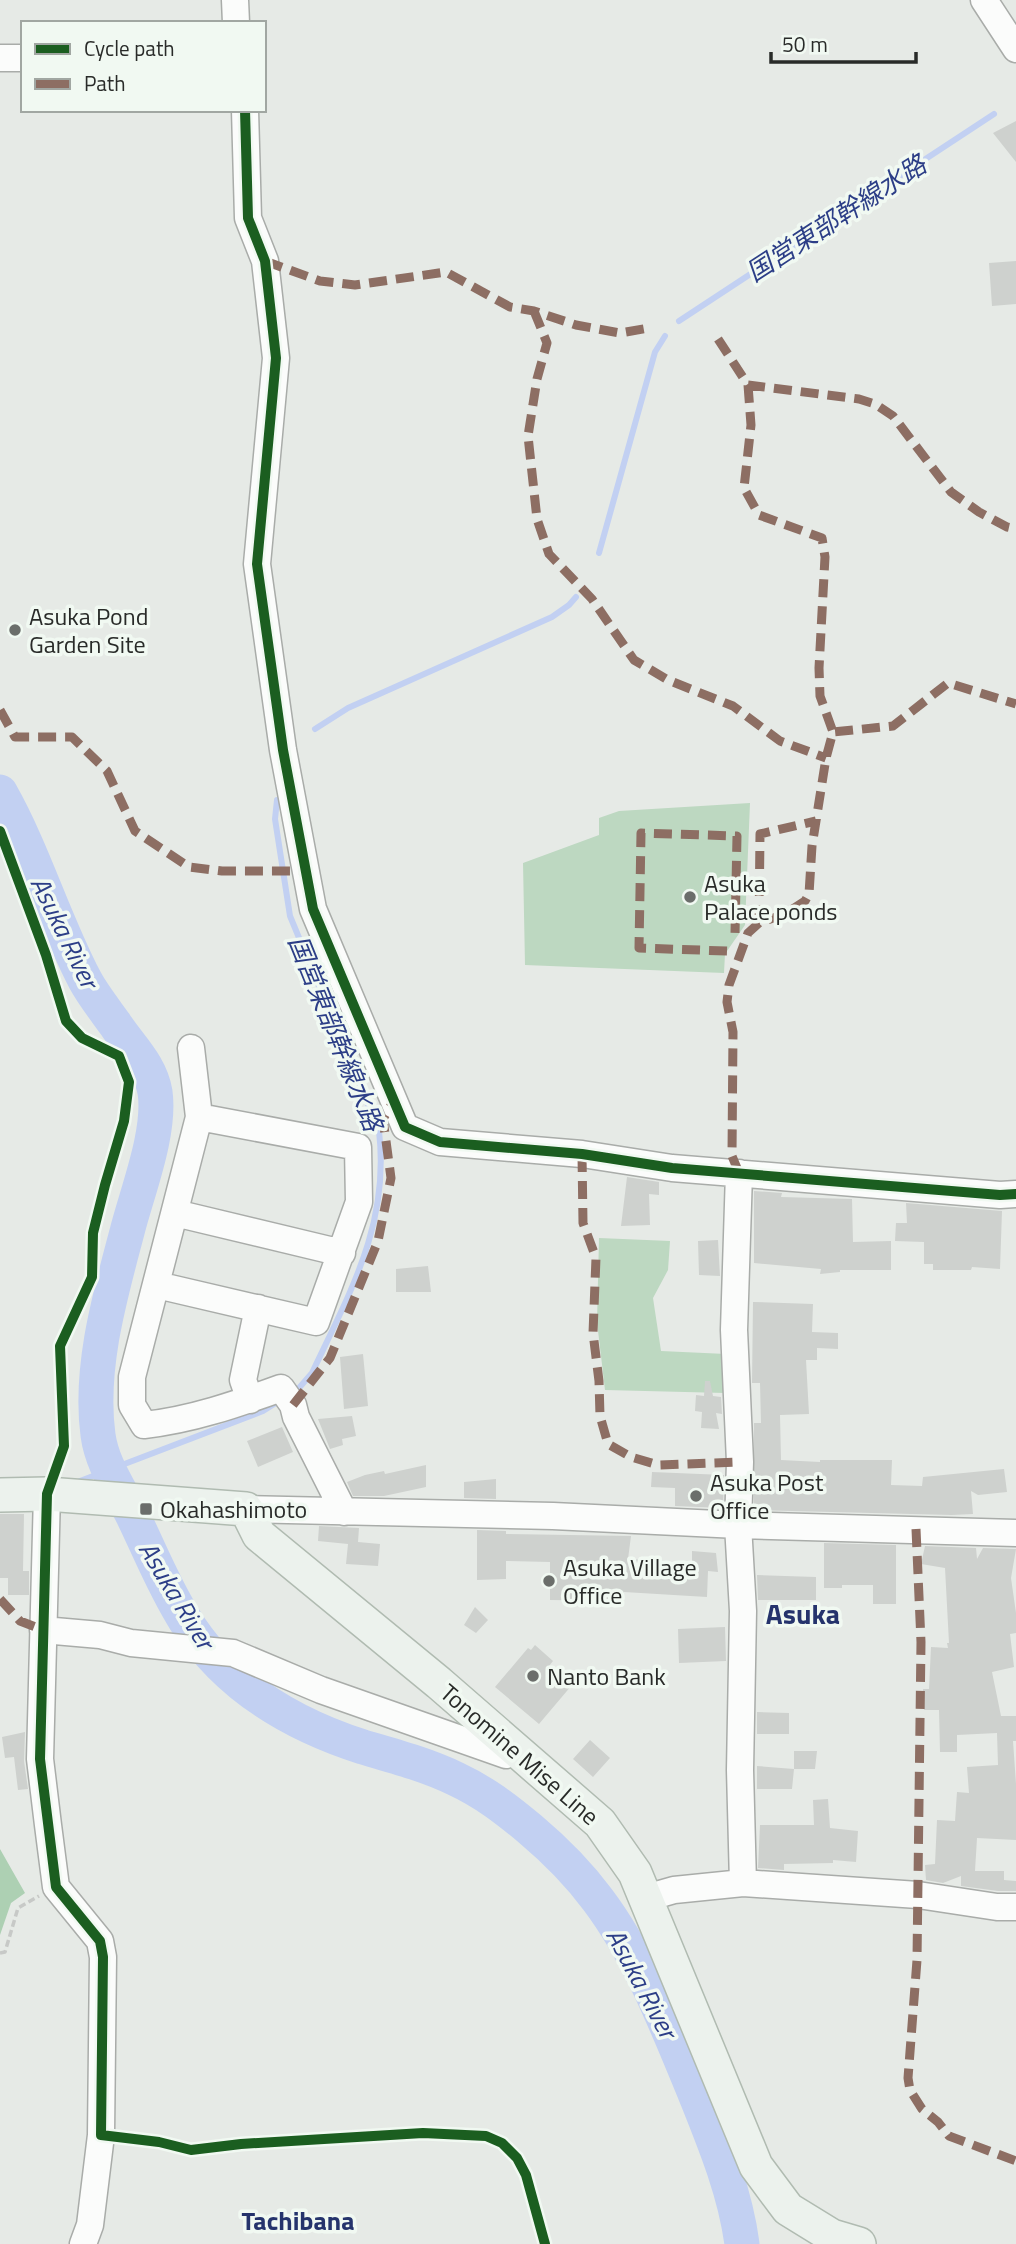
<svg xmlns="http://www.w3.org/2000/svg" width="1016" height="2244" viewBox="0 0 1016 2244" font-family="'Titillium Web','Noto Sans JP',sans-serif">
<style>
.green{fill:#bdd8c1}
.forest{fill:#add0b3}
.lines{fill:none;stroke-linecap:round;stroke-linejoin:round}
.stream{stroke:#c2d0f2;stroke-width:6}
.river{stroke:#c2d0f2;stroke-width:35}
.building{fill:#ced1ce}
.minor-casing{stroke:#a9aca9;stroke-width:29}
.major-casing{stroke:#b0bbb1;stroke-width:36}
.path{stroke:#c7c9c7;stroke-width:3.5;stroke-dasharray:7 3.5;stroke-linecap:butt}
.minor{stroke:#fbfcfb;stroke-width:26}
.major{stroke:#ecf2ed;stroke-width:33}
.quiet{stroke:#8d6e63;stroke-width:9;stroke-dasharray:18 9;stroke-linecap:butt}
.cycleway-casing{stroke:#f1f9f2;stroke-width:15}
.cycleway{stroke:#1b5e20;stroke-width:10}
.poi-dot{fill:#6b6e6b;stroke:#f1f9f2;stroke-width:2.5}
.labels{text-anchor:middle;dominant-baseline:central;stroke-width:7;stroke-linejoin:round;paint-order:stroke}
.poi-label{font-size:24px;fill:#292b29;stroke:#f1f9f2;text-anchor:start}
.street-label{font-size:24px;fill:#292b29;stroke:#f1f9f2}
.water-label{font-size:26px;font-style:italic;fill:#2c3e87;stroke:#f1f9f2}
.neighbourhood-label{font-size:26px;font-weight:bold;fill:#25336c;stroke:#f1f9f2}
.quarter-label{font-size:28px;font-weight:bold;fill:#25336c;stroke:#f1f9f2}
</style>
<rect width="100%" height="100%" fill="#e6eae6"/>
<!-- green -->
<path class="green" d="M750,803L745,925L725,954L724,973L525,965L523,863L599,835V818L619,811Z
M599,1238L670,1241L668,1270L653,1298L661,1351L726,1354L725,1393L605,1390L597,1322Z"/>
<!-- forest -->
<path class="forest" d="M0,1849L25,1893L11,1903L0,1935Z"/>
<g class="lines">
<!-- stream -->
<path class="stream" d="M679,321L994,114
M599,553L655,352L665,336
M315,729L348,708L552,617L569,605L576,597
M277,800L275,819L290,916L379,1131C390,1224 350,1292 312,1373L299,1388L291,1393
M80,1481L263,1411L279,1401"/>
<!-- river -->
<path class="river" d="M0,792C34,852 53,919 85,980C93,995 105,1010 115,1024C130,1047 150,1064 155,1092C161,1133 137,1192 127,1232C110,1296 89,1368 98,1435C102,1465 120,1489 133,1516C150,1551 164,1587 185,1620C226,1686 291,1724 363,1747C394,1756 427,1765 456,1779C484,1792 506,1809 530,1829C555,1850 578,1873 598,1900C640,1956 667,2026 694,2091C714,2141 735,2191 742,2244"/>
</g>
<!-- building -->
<path class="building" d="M1016,121V162L993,133Z
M1016,261V304L992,306L989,263Z
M627,1177L659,1182V1195L649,1194L650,1225L621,1226Z
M754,1191L782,1193L781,1197L852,1199L853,1242L891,1241V1270H840V1272L820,1274L821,1269L754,1263Z
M906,1203L1002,1211L1000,1269L972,1267L971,1270H933V1264H924V1242L895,1241L896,1223H907Z
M718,1240L720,1276L699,1275L698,1241Z
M428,1266L431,1292H396V1269Z
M753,1302L813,1304L812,1332L838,1333V1349L817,1348V1360H806L809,1414L780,1415L781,1460L820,1462V1460H892L891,1485L922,1486L923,1477L1004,1469L1007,1492L978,1495L971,1491L973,1514L952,1515L754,1510V1423H761L760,1383H752Z
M363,1354L368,1406L344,1409L340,1357Z
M705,1381H710L713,1396L721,1397L722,1414L716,1413L719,1429L701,1428L702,1412L695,1411L696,1395L704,1396Z
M352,1416L356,1436L342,1439L343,1445L330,1449L318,1419Z
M282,1427L293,1452L258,1467L247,1441Z
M426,1465V1487L384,1496H353L347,1482L365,1475L384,1471L385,1474Z
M652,1472L724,1475L723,1508L675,1506V1488L651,1487Z
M496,1479V1499L464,1498V1482Z
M0,1514H24L23,1571H29V1595H8V1578H0Z
M319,1526L359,1528L358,1542L380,1544L378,1566L346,1564L348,1544L318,1541Z
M477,1530L506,1531V1534L631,1536L628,1559L647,1560V1564L692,1571V1551L716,1553L718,1572L708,1571L707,1597L624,1592V1601L550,1600V1562L506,1561V1579L477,1580Z
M824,1543L896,1545V1604H873V1585H842V1588H824Z
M925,1546L976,1548L977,1559L983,1548L1016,1549L1011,1578L1016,1613V1633L1010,1634L1014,1667L992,1672L1001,1716H1016V1741H1013L1016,1784V1840L977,1838L975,1871H1004V1880L1016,1881V1891H998L961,1886V1876L943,1883L926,1880L925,1865L935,1864L937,1820L955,1821L957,1792L969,1793L967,1767L998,1765L997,1733L957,1735V1752H940L939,1710H924L923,1689H929L931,1647L948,1648L947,1643H949L945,1568L921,1564Z
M757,1575L816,1577V1600H758Z
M475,1607L488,1620L476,1633L464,1625Z
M725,1627L726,1661L679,1663L678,1629Z
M535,1645L553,1661L549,1666L572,1685L539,1724L495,1687L528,1648L531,1650Z
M757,1712L789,1713V1734H757Z
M25,1732L24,1761L28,1789L18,1790L14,1757L5,1758L2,1737Z
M590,1740L610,1758L593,1777L573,1759Z
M794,1751H817L815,1769H794Z
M757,1766L794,1769L792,1789H757Z
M828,1799L830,1828L858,1831L856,1862L833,1860V1863L784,1864V1870L758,1868L760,1825H814L813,1800Z"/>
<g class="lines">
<!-- minor casing -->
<g class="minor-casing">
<path id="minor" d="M235,0L236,23
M984,0L1016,49
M0,58H23
M245,110L248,218L265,261L276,358L257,564L283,750L313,909L405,1127L440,1142L582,1154L672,1168L1000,1195L1016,1194
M191,1048L199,1117L132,1377V1405L144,1425C191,1420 237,1404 281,1388L293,1405L296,1417L344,1512
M739,1173L734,1330L740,1462L738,1525L743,1611L740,1770L743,1883
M175,1213L342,1253
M157,1285L316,1322L359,1202L358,1147L199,1117
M250,1400L243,1380L258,1308
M47,1494L40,1759L48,1825L56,1887L100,1941L103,1957L101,2135L90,2225L83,2244
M246,1509L553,1516L738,1525L1016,1533
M43,1630L100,1635L131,1643L233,1653L321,1690L506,1755L517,1750
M646,1898L674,1890L743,1883L918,1895L997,1907H1016"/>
</g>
<!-- major casing -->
<g class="major-casing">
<path id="major" d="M0,1495L47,1494L246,1509L259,1535L439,1683L600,1823L635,1873L756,2166L788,2209L832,2236L859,2244"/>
</g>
<!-- path -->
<path class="path" d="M0,1953L5,1952L18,1908L39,1896"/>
<!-- minor -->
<use href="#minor" class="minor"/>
<!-- major -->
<use href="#major" class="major"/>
<!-- quiet -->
<path class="quiet" d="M265,261L320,281L355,285L446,272L510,307L534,311L576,325L620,333L649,328
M534,311L547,343L537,379L528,436L537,519L549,554L592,599L634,660L668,680L733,706L780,741L826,758
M718,339L748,385L859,399L875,404L893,416L951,492L979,512L1007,527L1016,529
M748,385L751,425L744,488L759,515L822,538L825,557L819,668L820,696L833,732
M0,710L15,737H72L107,771L135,831L189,867L222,871H306
M759,923L760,834L816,821
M727,951L639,948L641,833L737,836L735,934
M582,1154L583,1223L596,1258L593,1333L599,1381L600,1416L608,1444L631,1457L658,1465L740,1462
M739,1173L732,1156L733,1032L727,1002L729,985L748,933L759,923L785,914L805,901L809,894L812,846L826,758L833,732L893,726L948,683L1016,704
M293,1405L330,1358L378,1241L391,1178L383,1119L393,1102
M916,1529L921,1642L917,1960L908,2078L910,2090L922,2109L938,2122L949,2136L1016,2161
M0,1599L20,1621L43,1630"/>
<!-- cycleway casing -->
<g class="cycleway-casing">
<path id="cycleway" d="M245,110L248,218L265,261L276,358L257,564L283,750L313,909L405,1127L440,1142L582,1154L672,1168L1000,1195L1016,1194
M0,831L46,955L66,1021L82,1038L119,1056L129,1082L124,1121L105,1185L93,1233L92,1277L60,1346L64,1446L47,1494L40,1759L56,1887L100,1941L103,1957L101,2135L159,2142L191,2150L241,2144L423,2133L486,2136L502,2143L517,2158L526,2175L545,2244"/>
</g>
<!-- cycleway -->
<use href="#cycleway" class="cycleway"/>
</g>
<!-- markers -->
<g class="poi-dot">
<circle cx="15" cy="630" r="7"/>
<circle cx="690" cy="897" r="7"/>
<circle cx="696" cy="1496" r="7"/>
<rect x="139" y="1502" width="14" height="14" rx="3.5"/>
<circle cx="549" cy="1581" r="7"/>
<circle cx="533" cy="1676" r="7"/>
</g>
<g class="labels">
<!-- poi labels -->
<g class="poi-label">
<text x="29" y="616">Asuka Pond<tspan x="29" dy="28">Garden Site</tspan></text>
<text x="704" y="883">Asuka<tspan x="704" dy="28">Palace ponds</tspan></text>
<text x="710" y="1482">Asuka Post<tspan x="710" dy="28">Office</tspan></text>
<text x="160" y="1509">Okahashimoto</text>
<text x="563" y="1567">Asuka Village<tspan x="563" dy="28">Office</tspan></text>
<text x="547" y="1676">Nanto Bank</text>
</g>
<!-- street labels -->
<g class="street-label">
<text transform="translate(520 1754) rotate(41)">Tonomine Mise Line</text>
</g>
<!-- water labels -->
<g class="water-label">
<text transform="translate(836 218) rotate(-33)">国営東部幹線水路</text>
<text transform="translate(65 932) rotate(64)">Asuka River</text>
<text transform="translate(336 1033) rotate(68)">国営東部幹線水路</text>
<text transform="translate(177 1595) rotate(59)">Asuka River</text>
<text transform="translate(642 1983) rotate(62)">Asuka River</text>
</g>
<!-- neighbourhood labels -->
<g class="neighbourhood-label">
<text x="298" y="2220">Tachibana</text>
</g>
<!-- quarter labels -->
<g class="quarter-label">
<text x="803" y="1613">Asuka</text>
</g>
</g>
<!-- legend -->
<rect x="21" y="21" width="245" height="91" fill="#f1f9f2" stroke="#a1a7a2" stroke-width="2"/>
<rect x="35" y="44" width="35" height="10" fill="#1b5e20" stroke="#a1a7a2" stroke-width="2"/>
<text x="84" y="56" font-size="21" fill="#292b29">Cycle path</text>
<rect x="35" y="79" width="35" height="10" fill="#8d6e63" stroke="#a1a7a2" stroke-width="2"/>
<text x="84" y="91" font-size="21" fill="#292b29">Path</text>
<!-- scale -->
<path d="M771 52v10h145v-10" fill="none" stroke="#292b29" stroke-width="3.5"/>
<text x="782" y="52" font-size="21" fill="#292b29" stroke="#f1f9f2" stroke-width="5" paint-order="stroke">50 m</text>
</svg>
